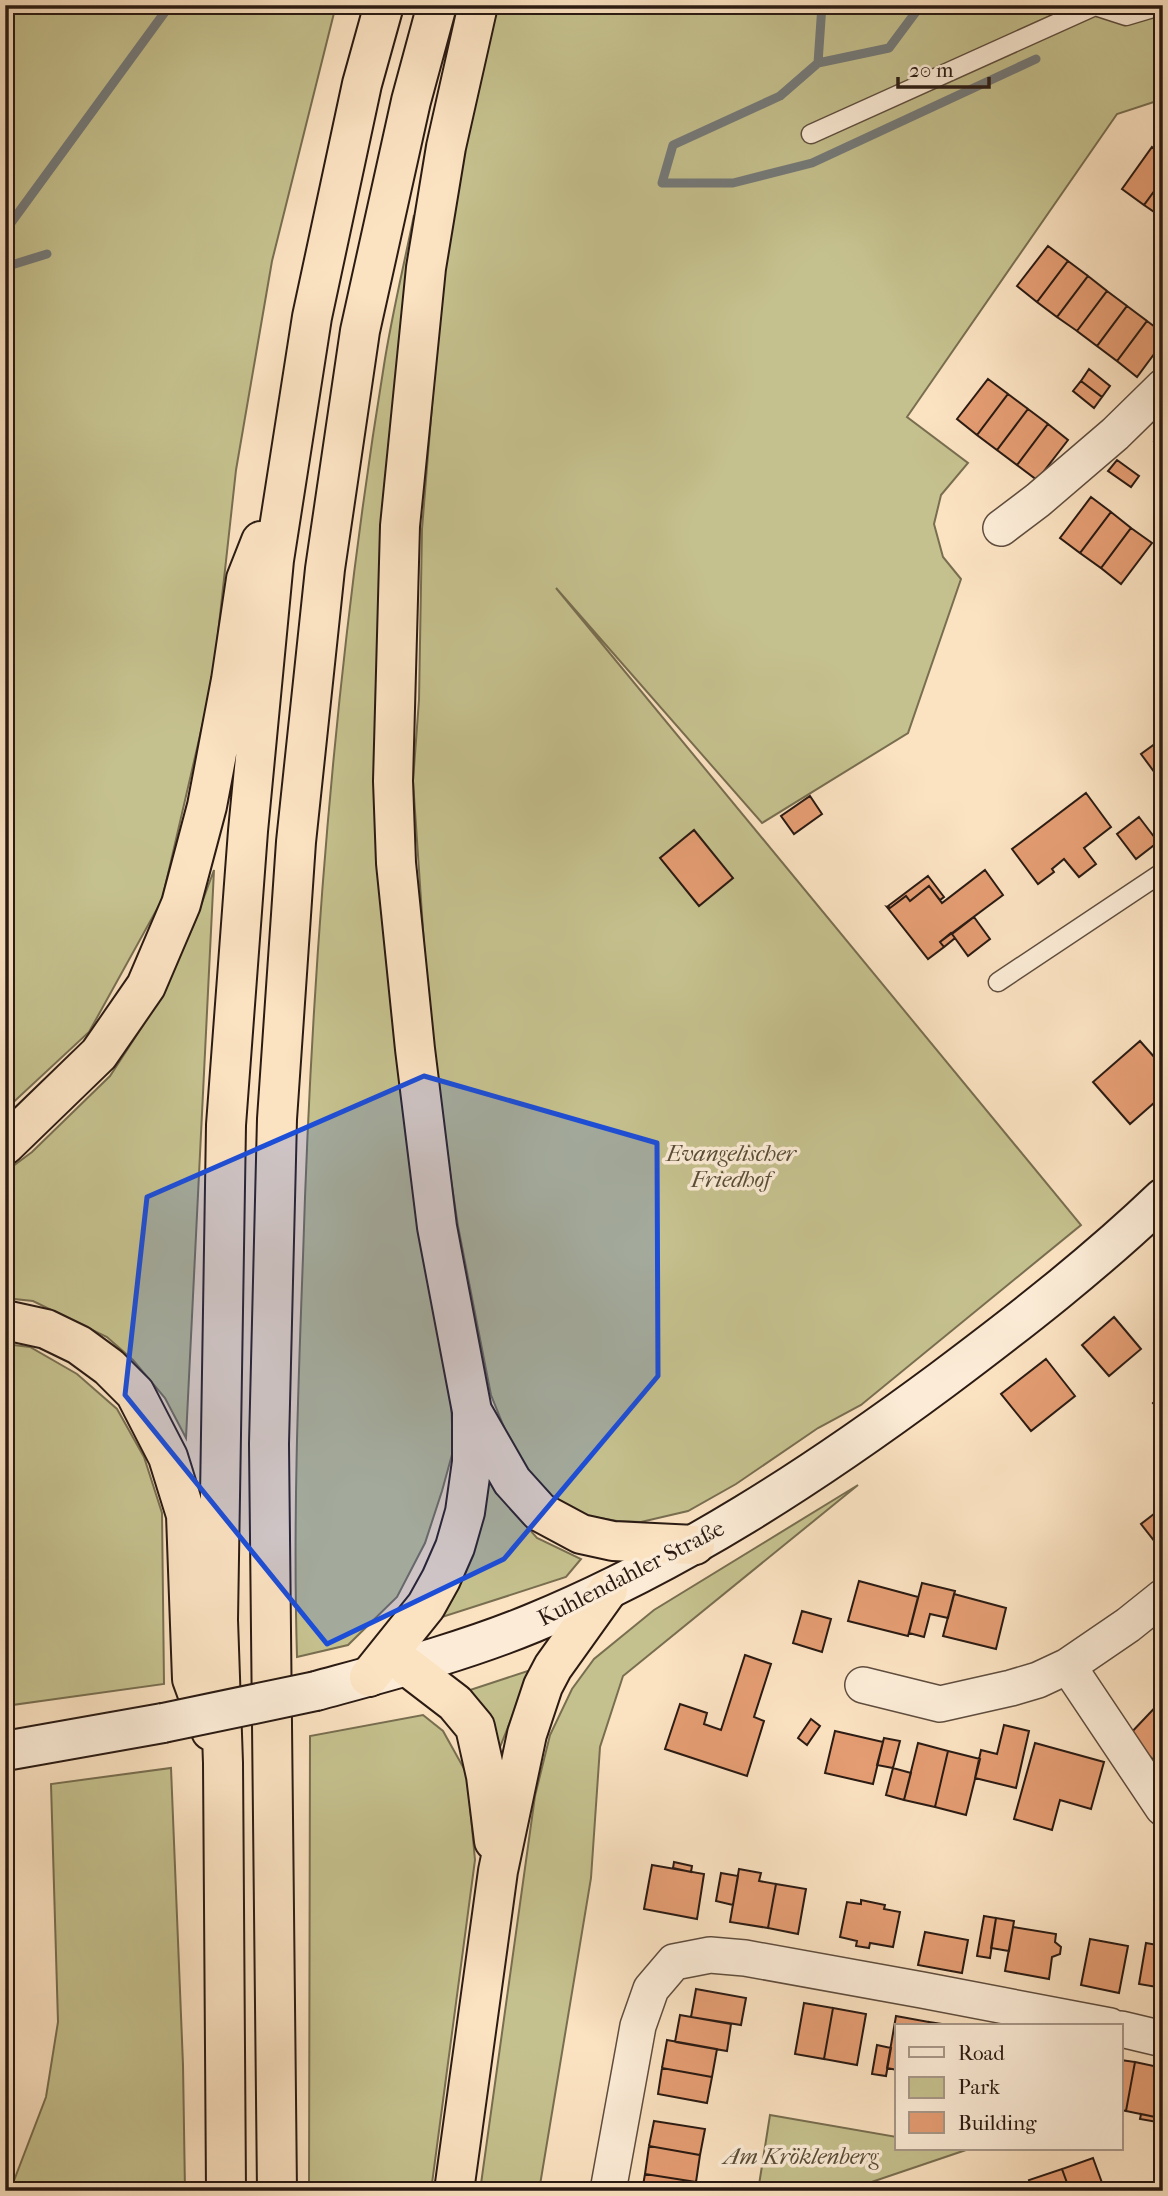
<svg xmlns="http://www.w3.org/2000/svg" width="1168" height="2196" viewBox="0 0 1168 2196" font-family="'IM FELL French Canon',serif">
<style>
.green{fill:#c5c18e;stroke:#786e50;stroke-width:2}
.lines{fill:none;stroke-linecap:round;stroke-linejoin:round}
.stream{stroke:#747a7a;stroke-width:9}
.building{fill:#e59d73;stroke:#2b1b13;stroke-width:2}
.service-casing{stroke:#5f4d3e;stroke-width:21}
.minor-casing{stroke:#5f4d3e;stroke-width:38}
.secondary-casing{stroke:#2b1b13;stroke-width:42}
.motorway-casing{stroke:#2b1b13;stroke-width:42}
.service{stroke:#fcecd7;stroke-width:18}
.minor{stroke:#fcecd7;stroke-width:35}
.secondary{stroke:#fcecd7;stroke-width:38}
.motorway{stroke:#fbe2c1;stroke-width:38}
.secondary-bridge-casing{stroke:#2b1b13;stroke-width:42;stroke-linecap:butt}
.secondary-bridge{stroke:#fcecd7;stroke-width:38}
.marked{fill:#1d4ed8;fill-opacity:0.2;stroke:#1d4ed8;stroke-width:5;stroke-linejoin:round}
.labels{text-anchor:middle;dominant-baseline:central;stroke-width:7;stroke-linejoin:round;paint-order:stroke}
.park-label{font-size:23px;font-style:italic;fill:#594d38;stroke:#fcecd7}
.street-label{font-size:23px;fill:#2b1b13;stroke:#fcecd7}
</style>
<rect width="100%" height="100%" fill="#fbe2c1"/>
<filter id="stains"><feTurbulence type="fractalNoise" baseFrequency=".00286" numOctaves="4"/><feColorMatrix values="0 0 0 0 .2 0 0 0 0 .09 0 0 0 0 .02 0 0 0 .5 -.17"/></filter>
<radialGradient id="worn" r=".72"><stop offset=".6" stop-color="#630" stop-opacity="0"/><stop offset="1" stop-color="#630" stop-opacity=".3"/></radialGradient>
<!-- green -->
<path class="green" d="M5,5H336L272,261L236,470L213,679L162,900L89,1032L5,1110Z
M497,5H1163V99L1117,114L907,417L968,463L941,495L934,524L943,557L961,579L908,733L762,823L556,588L1081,1225L861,1405L818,1428L736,1484L688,1511L641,1522L617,1521L588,1516L559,1503L540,1490L514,1452L491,1395L458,1226L431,1048L413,781L419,700L422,529L443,269L462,147Z
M414,215L398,360L379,661L451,1399L453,1451L442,1491L425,1543L397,1597L348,1645L297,1657C293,1524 298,1390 303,1257C312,958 336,659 384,365C392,314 404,265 414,215Z
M214,870L186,1438L165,1398L133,1360L107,1337L33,1301L5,1298V1172L32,1152L110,1076L162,996L194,924Z
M5,1344L30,1347L77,1374L117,1409L144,1457L162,1513L164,1684L5,1706Z
M488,1480L513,1511L537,1538L581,1559L566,1577L436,1619Z
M858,1485L623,1676L600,1747L591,1878L539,2191H480L535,1796L550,1735L572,1689L594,1659L654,1610Z
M534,1669L519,1700L500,1747L482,1707L470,1690Z
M423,1715L443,1731L467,1774L475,1860L431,2191H309L310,1736Z
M171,1768L183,2065L185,2191H10L46,2097L58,2022L51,1784Z
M770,2115L897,2137V2149H969L845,2191H758Z"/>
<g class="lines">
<!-- stream -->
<path class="stream" d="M822,5L818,63L780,96L673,145L662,183H733L812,163L1036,59
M818,63L889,48L921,5
M5,231L170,5
M5,267L47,254"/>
</g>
<!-- building -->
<path class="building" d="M1152,147L1163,155V179L1144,205L1122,189Z
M1163,179V218L1144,205Z
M1048,246L1068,261L1037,302L1017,286Z
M1068,261L1088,276L1057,317L1037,302Z
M1088,276L1107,291L1077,331L1057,317Z
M1107,291L1127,306L1097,346L1077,331Z
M1127,306L1147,321L1117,361L1097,346Z
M1147,321L1163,333V342L1137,377L1117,361Z
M1089,369L1110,386L1102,397L1081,381Z
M988,379L1008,394L977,435L957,419Z
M1081,381L1102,397L1094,408L1073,391Z
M1008,394L1028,409L997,450L977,435Z
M1028,409L1048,424L1017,465L997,450Z
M1048,424L1068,440L1037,480L1017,465Z
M1163,429V448L1154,441Z
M1117,460L1139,476L1131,487L1108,471Z
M1091,497L1111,512L1080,553L1060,538Z
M1111,512L1131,528L1101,568L1080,553Z
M1131,528L1152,543L1121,584L1101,568Z
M1163,738V784L1141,754Z
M1086,793L1111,827L1084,848L1096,864L1079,877L1064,859L1052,869L1054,872L1038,884L1012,849Z
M810,796L822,814L794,834L781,816Z
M1139,817L1158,842L1136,859L1117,834Z
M694,830L733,878L699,906L660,858Z
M985,870L1003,895L940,942L944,947L928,959L887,907L890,908L906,896L910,901L929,886L942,903Z
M928,876L944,897L940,900L929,886L910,901L906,896L890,908L888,906Z
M974,917L990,939L968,956L952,934Z
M951,933L955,938L944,947L940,942Z
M1140,1041L1163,1067V1095L1130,1124L1093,1082Z
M1114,1317L1141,1349L1109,1376L1082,1345Z
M1046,1359L1075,1396L1031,1431L1001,1394Z
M1163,1394V1414L1153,1403Z
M1163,1507V1544L1159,1547L1141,1524Z
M859,1581L918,1597L908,1636L848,1621Z
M922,1583L955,1591L948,1618L930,1614L924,1637L909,1633Z
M954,1594L1006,1608L996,1649L943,1636Z
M802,1611L831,1619L822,1652L793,1643Z
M745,1655L771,1664L754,1717L764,1721L747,1776L665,1749L680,1704L707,1713L704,1724L721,1730Z
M1163,1699V1767L1162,1768L1128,1736Z
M811,1719L820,1726L807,1745L798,1738Z
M1004,1725L1029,1731L1016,1788L975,1778L981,1750L997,1754Z
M835,1731L883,1742L873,1784L825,1773Z
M884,1738L900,1741L893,1768L877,1765Z
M918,1743L948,1751L935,1807L904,1800Z
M1035,1743L1104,1762L1091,1809L1060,1800L1052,1830L1014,1819Z
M948,1751L980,1759L966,1815L935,1807Z
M893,1768L911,1773L904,1800L886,1795Z
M674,1862L692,1866L691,1872L673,1868Z
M652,1865L704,1874L697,1919L644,1909Z
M739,1869L761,1873L759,1881L776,1884L768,1928L730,1922Z
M721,1873L738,1876L733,1905L716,1901Z
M776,1884L806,1889L798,1934L768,1928Z
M861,1900L885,1905L884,1909L900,1912L893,1947L870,1943L869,1948L856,1946L857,1941L840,1937L847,1902L861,1904Z
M984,1916L996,1918L990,1958L977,1956Z
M996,1918L1014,1921L1009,1951L991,1948Z
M1013,1927L1056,1934L1055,1942L1061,1947L1060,1954L1052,1957L1049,1979L1005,1971Z
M925,1932L968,1940L962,1973L918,1965Z
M1090,1939L1128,1946L1119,1993L1081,1985Z
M1146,1943L1163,1946V1988L1139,1984Z
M696,1989L746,1998L741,2025L691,2017Z
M804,2003L833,2008L824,2059L795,2054Z
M833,2008L866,2014L857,2065L824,2059Z
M680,2015L731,2024L727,2051L675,2042Z
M896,2016L929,2022L928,2026H897V2070L887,2068Z
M929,2022L955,2026H928Z
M667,2040L717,2049L712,2077L662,2068Z
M877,2045L891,2048L886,2076L872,2074Z
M1121,2060L1135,2062L1126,2111L1121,2110Z
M1135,2062L1163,2068V2105L1160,2118L1126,2111Z
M662,2068L712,2077L707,2103L658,2094Z
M1163,2105V2123L1140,2119L1141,2114L1160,2118Z
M654,2121L705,2129L700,2155L649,2146Z
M649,2146L700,2155L696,2182L645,2174Z
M1093,2158L1105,2191H1070L1062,2169Z
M1062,2169L1070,2191H1033L1029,2180Z
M645,2174L696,2182L695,2191H642Z"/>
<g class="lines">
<!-- service casing -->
<g class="service-casing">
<path id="service" d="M811,134L1095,6L1126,16L1163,5
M998,982L1163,872"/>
</g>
<!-- minor casing -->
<g class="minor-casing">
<path id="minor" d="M1001,528L1038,500L1115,434L1163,387
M1068,1666L1163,1808
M863,1685L940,1704L1011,1688L1038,1680L1068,1666L1128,1625L1163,1597
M1121,2029L1163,2039
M608,2191L638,2026L651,1989L674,1962L710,1955L745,1958L922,1990L1110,2026"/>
</g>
<!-- secondary casing -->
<g class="secondary-casing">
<path id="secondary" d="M316,1691C389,1671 463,1652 533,1623C681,1562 814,1475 942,1380C1018,1323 1094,1264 1163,1198
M5,1751L163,1723"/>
</g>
<!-- motorway casing -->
<g class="motorway-casing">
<path id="motorway" d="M5,1145L99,1054L146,986L181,904L207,806L231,680L246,579L261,541
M5,1320L46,1329L79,1345L109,1367L135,1393L168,1457L186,1515L192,1679L211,1731
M473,1413L512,1481L540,1512L581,1534L613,1541L695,1545
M408,1667L455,1703L475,1727L486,1776L494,1841
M369,1677L426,1606L441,1579L455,1547L465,1512L472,1462V1411L437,1227L415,1049L396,863L393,781L400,526L426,268L446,147L478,5
M226,2191L223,1763L218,1620L226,1125L248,831L274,560L312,317L362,84L384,5
M277,2191L269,1444L277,1119L296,842L325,569L360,331L411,101L437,5
M454,2191L498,1871L527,1734L543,1686L553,1667L608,1590"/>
</g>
<!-- service -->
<use href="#service" class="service"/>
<!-- minor -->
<use href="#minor" class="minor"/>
<!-- secondary -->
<use href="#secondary" class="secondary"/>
<!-- motorway -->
<use href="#motorway" class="motorway"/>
<!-- secondary-bridge casing -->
<g class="secondary-bridge-casing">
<path id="secondary-bridge" d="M163,1723L316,1691"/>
</g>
<!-- secondary-bridge -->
<use href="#secondary-bridge" class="secondary-bridge"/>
</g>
<!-- marked area -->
<path class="marked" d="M424,1076L657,1143L658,1376L504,1559L327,1644L125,1395L147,1197Z"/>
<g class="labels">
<!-- park labels -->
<g class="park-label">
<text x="731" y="1153">Evangelischer<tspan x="731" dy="26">Friedhof</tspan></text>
<text x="801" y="2156">Am Kröklenberg</text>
</g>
<!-- street labels -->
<g class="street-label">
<text transform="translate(631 1573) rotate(-27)">Kuhlendahler Straße</text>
</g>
</g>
<!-- margin -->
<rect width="1168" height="2196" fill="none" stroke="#fbe2c1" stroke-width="28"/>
<rect x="7" y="7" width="1154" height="2182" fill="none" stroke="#2b1b13" stroke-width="3.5"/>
<rect x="14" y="14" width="1140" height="2168" fill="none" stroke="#2b1b13" stroke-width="2"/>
<!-- legend -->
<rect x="895" y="2024" width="228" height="126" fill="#fcecd7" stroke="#a89889" stroke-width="2"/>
<rect x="909" y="2047" width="35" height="10" fill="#fcecd7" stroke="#a89889" stroke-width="2"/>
<text x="958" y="2060" font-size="21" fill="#2b1b13">Road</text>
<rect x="909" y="2077" width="35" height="21" fill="#c5c18e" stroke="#a89889" stroke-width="2"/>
<text x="958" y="2094" font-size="21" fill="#2b1b13">Park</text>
<rect x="909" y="2112" width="35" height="21" fill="#e59d73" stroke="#a89889" stroke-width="2"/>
<text x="958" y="2130" font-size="21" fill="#2b1b13">Building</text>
<!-- scale -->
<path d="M898 77v10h91v-10" fill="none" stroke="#2b1b13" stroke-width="3.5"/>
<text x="909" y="77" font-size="21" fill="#2b1b13" stroke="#fcecd7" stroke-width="5" paint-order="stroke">20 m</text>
<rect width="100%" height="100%" filter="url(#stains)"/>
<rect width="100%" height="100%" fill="url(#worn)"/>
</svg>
